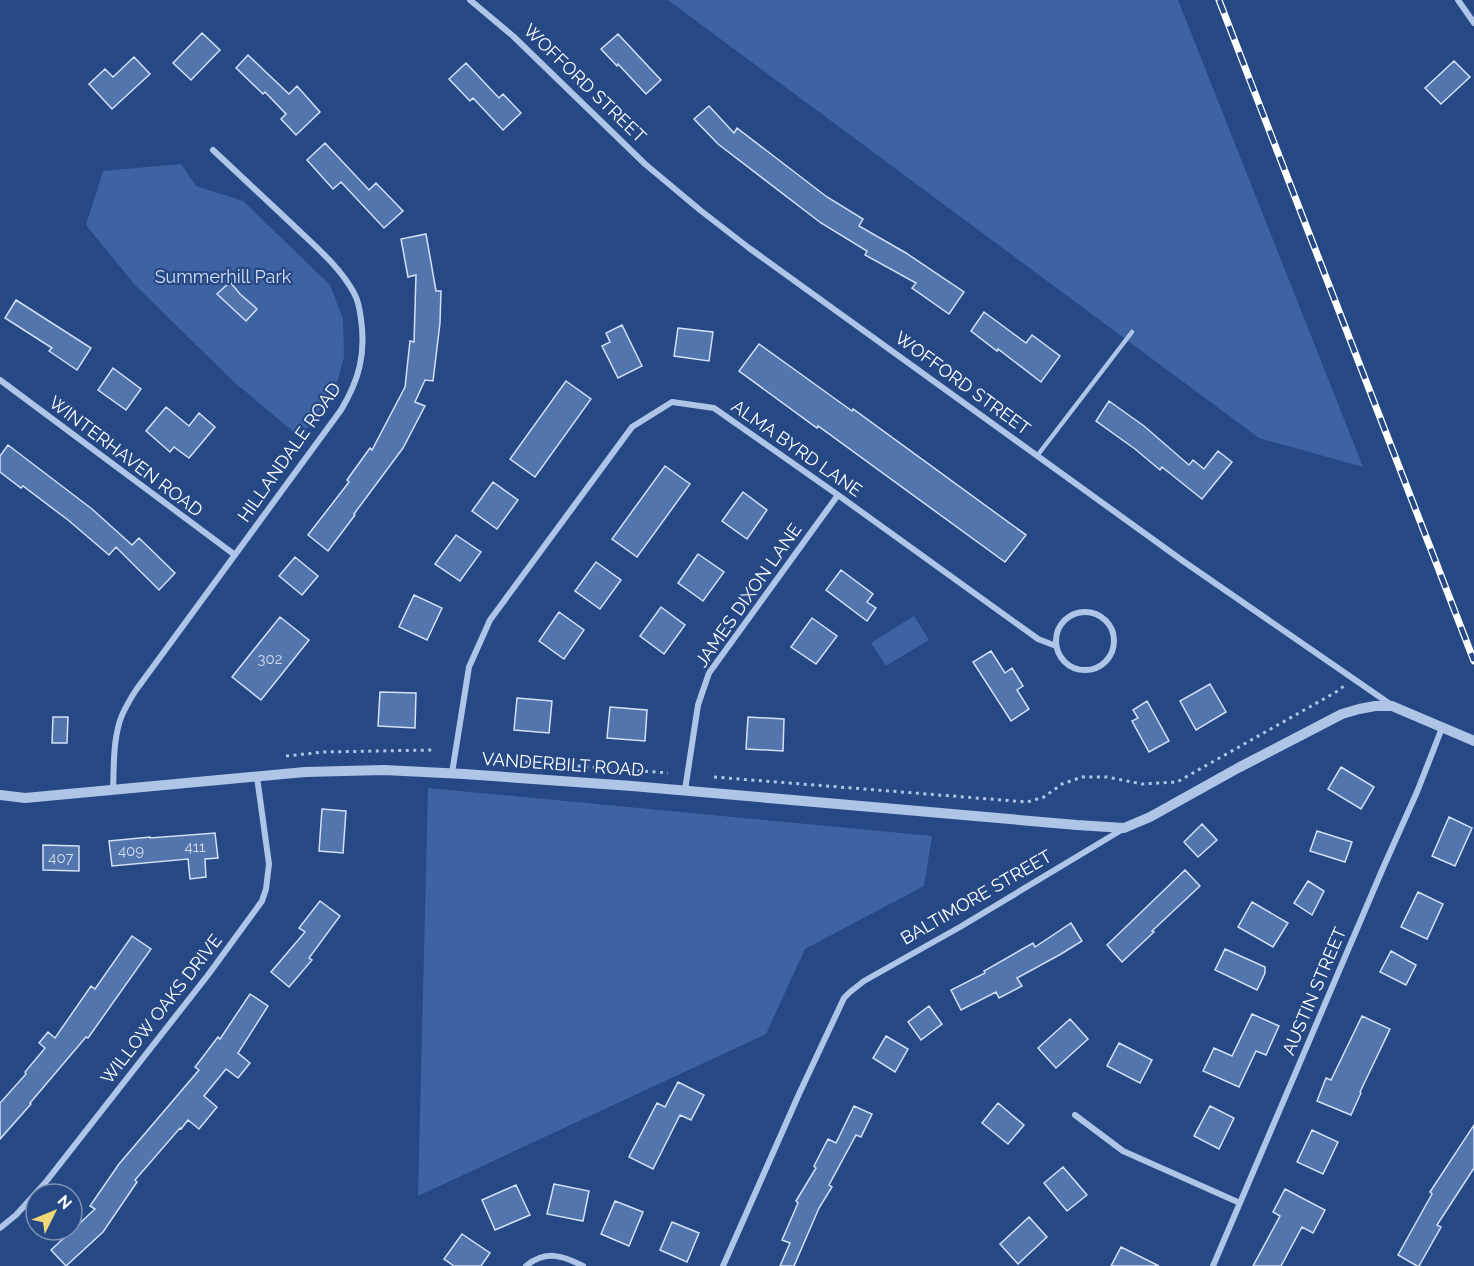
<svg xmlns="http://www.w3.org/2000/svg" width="1474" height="1266" viewBox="0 0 1474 1266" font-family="Raleway,sans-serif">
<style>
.green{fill:#3d63a3}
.building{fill:#5275ae;stroke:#d3e0f6;stroke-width:1.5}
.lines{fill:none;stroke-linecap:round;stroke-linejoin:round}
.path{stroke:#afc5e8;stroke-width:3;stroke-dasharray:3 4.5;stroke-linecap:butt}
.service{stroke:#afc5e8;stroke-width:4.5}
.minor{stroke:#afc5e8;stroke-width:6}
.tertiary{stroke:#afc5e8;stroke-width:10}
.rail-casing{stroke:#fff;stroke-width:7}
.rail{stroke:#264885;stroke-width:4.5;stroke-dasharray:14;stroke-linecap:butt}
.labels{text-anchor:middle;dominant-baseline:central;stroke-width:4.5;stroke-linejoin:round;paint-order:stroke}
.number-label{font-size:15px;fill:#d4dceb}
.street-label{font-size:18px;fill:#fff;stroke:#264885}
.park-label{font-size:18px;fill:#d3e0f6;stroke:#264885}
</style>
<rect width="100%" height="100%" fill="#264885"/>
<!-- green -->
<path class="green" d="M668,0H1178L1363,467L1259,438Z
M181,164L196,186L243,201L330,285L343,319L344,357L335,390L300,437L234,382L135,285L86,225L103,171Z
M914,616L929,640L886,666L871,643Z
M428,788L932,836L924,886L805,949L766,1034L418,1196Z"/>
<!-- building -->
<path class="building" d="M202,33L220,50L191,80L173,63Z
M618,34L661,80L646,94L618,64L617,66L601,49Z
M248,55L289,94L297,86L320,112L296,135L281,119L286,114L265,92L263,94L236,68Z
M134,57L150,74L112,109L89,84L105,69L113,77Z
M1454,61L1470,77L1441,104L1425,88Z
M466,63L499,98L503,94L521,113L503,130L473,98L470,101L449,79Z
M709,106L734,133L737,128L827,197L863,219L859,226L906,253L964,292L949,314L912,288L916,283L865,255L867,251L821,223L718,144L694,119Z
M325,143L369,190L376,183L403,211L384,228L341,182L333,189L307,160Z
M426,234L436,291H441L440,323L433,381L425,380L415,402L425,406L403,448L354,514L355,515L328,551L308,535L349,482L347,480L370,448L372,450L405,387L410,341L414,342L416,275L408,277L401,239Z
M230,282L240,294L257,309L246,321L217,294Z
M16,300L91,348L77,370L49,351L52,348L5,318Z
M984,312L1026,343L1032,335L1060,356L1041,382L998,349L997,351L971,331Z
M622,325L642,366L618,378L602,346L610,342L606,333Z
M678,328L713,332L709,361L674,356Z
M759,344L852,411L853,409L1026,535L1005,562L818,426L817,428L739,371Z
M113,368L141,389L126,410L98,390Z
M566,381L591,399L535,477L510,459Z
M1109,401L1144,426L1189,465L1193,460L1204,469L1218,451L1232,462L1202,499L1162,467L1160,470L1135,449L1096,421Z
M166,407L189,426L199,413L215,427L189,458L174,447L170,452L146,431Z
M8,445L92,509L132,545L139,538L175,573L159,590L116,547L109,555L68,520L23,486L21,488L0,472V456Z
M665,466L690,484L637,557L612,539Z
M493,482L518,500L497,529L472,511Z
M743,492L767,510L747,539L722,521Z
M456,535L481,552L460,581L435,564Z
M698,554L724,572L703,601L678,583Z
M295,557L318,576L302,595L279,576Z
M596,562L621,580L600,609L575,591Z
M841,570L873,594L867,602L876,608L867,621L826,590Z
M414,595L442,608L427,640L399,627Z
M661,607L685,625L664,654L640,636Z
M559,612L584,630L564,659L539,641Z
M280,617L309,640L261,700L232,677Z
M812,618L837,636L816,664L791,647Z
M991,651L1005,673L1012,668L1023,686L1017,690L1029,709L1011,721L973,662Z
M1210,684L1226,712L1196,730L1180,701Z
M380,692L416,693L415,728L378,726Z
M517,698L552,701L549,733L514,730Z
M1147,701L1169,741L1149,752L1132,721L1138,718L1133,710Z
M610,707L647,710L645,741L607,738Z
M53,717H68L67,743H52Z
M748,717L784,719L783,751L746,749Z
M1341,767L1374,787L1361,809L1328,789Z
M322,809L346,811L343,853L319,851Z
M1449,817L1472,828L1455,866L1432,856Z
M1202,824L1217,840L1198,857L1184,842Z
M1317,831L1352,842L1345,862L1310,851Z
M215,833L218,858L205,859L206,877L190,879L188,859L112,866L109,841L150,837V838Z
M43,845L79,846V871L43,870Z
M1185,870L1200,886L1152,931L1154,932L1122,962L1107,945Z
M1308,881L1324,891L1312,915L1294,903Z
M1418,892L1443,904L1427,939L1401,927Z
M320,901L340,916L309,958L312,960L289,987L271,972L305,932L299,928Z
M1252,902L1288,923L1273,947L1238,927Z
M1071,923L1082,941L1061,954L1017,978L1022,986L999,998L996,992L961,1010L951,990L985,973L984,971L1033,943L1035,947Z
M132,936L151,949L88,1038L86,1037L30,1103L31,1104L0,1139V1103L26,1074L25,1072L45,1048L39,1043L48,1032L55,1038L91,986L95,989Z
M1225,949L1265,967V973L1257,990L1215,970Z
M1391,951L1416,965L1406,985L1380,972Z
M250,994L268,1006L238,1053L250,1063L238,1078L226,1069L204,1096L217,1107L199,1129L188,1120L181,1129L180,1128L135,1180L137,1182L103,1232L66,1266L51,1250L95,1209L90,1206L119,1164L199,1070L195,1067L218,1037L220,1039Z
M929,1006L942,1024L921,1040L908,1022Z
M1252,1014L1279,1026L1266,1055L1256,1051L1239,1087L1203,1071L1214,1048L1232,1056Z
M1362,1016L1390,1029L1360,1092L1361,1093L1351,1115L1317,1101L1326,1078L1331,1080Z
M1070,1019L1088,1039L1056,1068L1038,1048Z
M886,1036L908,1049L895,1072L873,1058Z
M1119,1043L1152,1060L1140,1083L1107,1066Z
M678,1082L704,1095L691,1120L680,1115L653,1169L629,1157L657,1103L665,1107Z
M998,1103L1024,1125L1008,1144L982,1123Z
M854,1106L872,1114L861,1137L856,1135L829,1185L832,1187L819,1208L794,1266H780L790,1243L782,1240L798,1203L796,1201L816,1168L814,1166L828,1139L836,1143Z
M1210,1106L1234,1118L1219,1149L1194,1136Z
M1474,1125V1168L1437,1225L1441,1227L1419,1266H1417L1398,1255L1432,1194L1430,1192Z
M1312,1130L1338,1142L1323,1174L1297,1162Z
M1063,1167L1087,1195L1067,1211L1044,1183Z
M554,1184L589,1191L583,1221L547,1214Z
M516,1185L530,1215L495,1230L482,1200Z
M1285,1189L1325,1210L1313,1233L1302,1227L1281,1266H1253L1280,1216L1273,1212Z
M615,1201L643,1212L629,1246L601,1234Z
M1029,1217L1047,1237L1018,1264L1000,1244Z
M672,1222L699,1233L687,1262L660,1250Z
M462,1234L490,1253L481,1266H454L444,1259Z
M1121,1247L1159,1266H1111Z"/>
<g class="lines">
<!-- path -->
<path class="path" d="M286,756L324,752L432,750
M488,759L668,773
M714,777L1027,802L1044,797L1062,784L1082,777H1107L1142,784L1177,782L1336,692L1344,686"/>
<!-- service -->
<path class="service" d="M1037,456L1132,332"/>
<!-- minor -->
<path class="minor" d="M470,0L513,36L645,164L700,210L749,248L1183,561L1390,704
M1458,0L1474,23
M0,380L235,555
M1056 641a29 29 0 1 1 58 0a29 29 0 1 1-58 0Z
M452,773L469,667L490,620L632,427L672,402L714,408L838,495L1038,639L1056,646
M113,790C114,768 113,745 119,724C122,712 129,701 136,690L341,410C359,380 366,354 361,319C360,311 358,300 354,293C340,267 314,245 293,225C266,200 240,175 213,150
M685,790L698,705L709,673L838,495
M1075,1115L1123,1151L1240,1203
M0,1228L16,1215L45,1183L208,975L262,901L266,889L269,864L257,777
M526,1266C545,1250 562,1255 583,1266
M723,1266L799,1094L844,998L850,992L864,981L960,927L1123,829
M1213,1266L1383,868L1417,792L1442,728"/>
<!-- tertiary -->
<path class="tertiary" d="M0,795L25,798L305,772L384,770L464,774L632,786L1077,825L1124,828L1150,817L1238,768L1342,714L1359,709L1375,706H1392L1474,741"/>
<!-- rail casing -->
<g class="rail-casing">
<path id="rail" d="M1219,0L1474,661"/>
</g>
<!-- rail -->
<use href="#rail" class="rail"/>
</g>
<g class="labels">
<!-- number labels -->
<g class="number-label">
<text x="270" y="659">302</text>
<text x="195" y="847">411</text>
<text x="131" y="851">409</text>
<text x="61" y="858">407</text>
</g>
<!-- street labels -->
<g class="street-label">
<text transform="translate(585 83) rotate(44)">WOFFORD STREET</text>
<text transform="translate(963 383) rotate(36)">WOFFORD STREET</text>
<text transform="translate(797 448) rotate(35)">ALMA BYRD LANE</text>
<text transform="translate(289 452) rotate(-55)">HILLANDALE ROAD</text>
<text transform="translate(126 456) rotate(37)">WINTERHAVEN ROAD</text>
<text transform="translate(748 595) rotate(-55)">JAMES DIXON LANE</text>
<text transform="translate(563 764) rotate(4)">VANDERBILT ROAD</text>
<text transform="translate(976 897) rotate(-30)">BALTIMORE STREET</text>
<text transform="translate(1314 991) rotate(-67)">AUSTIN STREET</text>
<text transform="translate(161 1009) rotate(-52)">WILLOW OAKS DRIVE</text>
</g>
<!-- park labels -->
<g class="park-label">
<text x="223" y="276">Summerhill Park</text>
</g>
</g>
<!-- north arrow -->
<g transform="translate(54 1212) rotate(47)"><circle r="28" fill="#264885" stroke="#7d91b6" stroke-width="1.5"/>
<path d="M0-4.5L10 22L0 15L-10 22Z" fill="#f1d774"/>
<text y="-9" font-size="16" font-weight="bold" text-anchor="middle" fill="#ffffff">N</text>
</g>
</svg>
